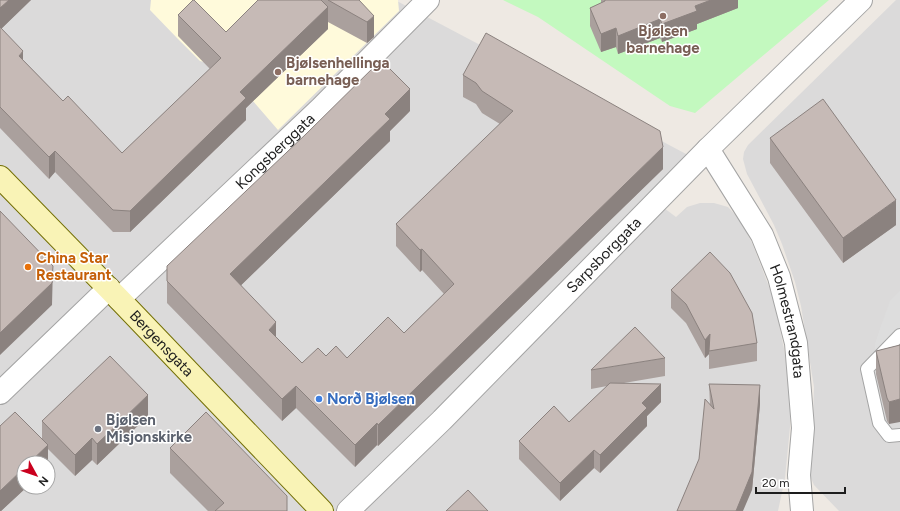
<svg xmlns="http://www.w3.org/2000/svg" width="900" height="511" viewBox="0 0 900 511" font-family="Figtree,sans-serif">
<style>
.residential{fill:#dbdada;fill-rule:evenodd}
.education{fill:#fffadb}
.park{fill:#c3f9bf}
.parking{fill:#ddd}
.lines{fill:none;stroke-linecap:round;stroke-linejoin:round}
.lane-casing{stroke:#a4a4a4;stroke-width:14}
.street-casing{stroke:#a4a4a4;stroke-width:24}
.secondary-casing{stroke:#736f05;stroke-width:24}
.lane{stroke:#fff;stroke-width:12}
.street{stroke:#fff;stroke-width:22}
.secondary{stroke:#f9f3b6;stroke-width:22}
.wall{fill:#aaa09d}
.shaded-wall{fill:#8b827f}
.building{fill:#c6bab6;stroke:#8b827f}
.education-dot{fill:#8d6e63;stroke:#fff;stroke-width:1.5}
.food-dot{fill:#e8710a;stroke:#fff;stroke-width:1.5}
.shop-dot{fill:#3f7fe0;stroke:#fff;stroke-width:1.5}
.worship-dot{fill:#6b7280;stroke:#fff;stroke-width:1.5}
.labels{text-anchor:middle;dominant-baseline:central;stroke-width:3;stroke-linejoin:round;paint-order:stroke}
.education-label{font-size:15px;font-weight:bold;fill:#785e54;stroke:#fff}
.street-label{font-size:15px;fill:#1d1d1d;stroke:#fff}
.food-label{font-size:15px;font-weight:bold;fill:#c56008;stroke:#fff;text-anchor:start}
.shop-label{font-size:15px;font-weight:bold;fill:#366cbe;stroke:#fff;text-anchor:start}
.worship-label{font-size:15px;font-weight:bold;fill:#5b616d;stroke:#fff;text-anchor:start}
</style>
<rect width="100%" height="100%" fill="#eee9e3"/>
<!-- residential -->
<path class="residential" d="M0,0H395L688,155L648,196L676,217L687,207L700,203H714L728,207L740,220L753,245L774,300L784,349L790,387V427L785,478L778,511H0ZM24,463H48V487H24Z
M896,0H900V511H839L814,485L811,478L810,470L812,454L814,387L801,306L795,282L782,244L774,225L747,174L743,159L744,152L748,145Z"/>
<!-- education -->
<path class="education" d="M151,0H398L399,11L278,130L234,79L212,64L200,61L177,38L150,10Z"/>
<!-- park -->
<path class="park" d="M503,0H829L695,113L670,106L538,17Z"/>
<!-- parking -->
<path class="parking" d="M900,291V368L876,374L875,344L882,323L890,301Z"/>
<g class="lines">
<!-- lane casing -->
<g class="lane-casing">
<path id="lane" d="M900,335L867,369L879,423L889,436L900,435"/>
</g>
<!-- street casing -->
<g class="street-casing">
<g id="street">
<path id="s1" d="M708,149L762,235L779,277L796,343L803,428L799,475L802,511"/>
<path id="s2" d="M119,299L321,108L428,0"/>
<path d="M0,393L109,288"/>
<path id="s3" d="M348,511L442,420L708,149L861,0"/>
</g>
</g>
<!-- secondary casing -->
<g class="secondary-casing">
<g id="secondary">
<path id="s4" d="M0,177L119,299L322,511"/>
</g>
</g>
<!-- lane -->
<use href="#lane" class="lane"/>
<!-- street -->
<use href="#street" class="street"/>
<!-- secondary -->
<use href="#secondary" class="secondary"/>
</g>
<!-- wall -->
<path class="wall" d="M0,0H31L1,29L23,60L63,101L122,153L210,69L178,36V15L226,32L258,0H359L374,37L367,43L328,22V29L246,108V120L130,232H113L55,172L49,179L0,128Z
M601,0H738V8L697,24V29L662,42L660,38L618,54L616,47L601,52L590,26V8L601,3Z
M463,75L663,169L378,446L377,445L355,467L296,408L282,421L167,303V266L410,111L390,131V141L241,285L276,337L302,363L326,356L347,358L404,333L444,294L422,270L420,272L396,246V224L500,124L482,113L476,104L463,97Z
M770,138L896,225L843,263L770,163Z
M671,290L757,343V361L709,369V354L705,358L686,323L671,308Z
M900,345L889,424L887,421L876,374V351Z
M665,358V376L624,383L661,402L647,416V426L600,473L594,468L560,501L519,459V441L569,422L607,386L591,389V370Z
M709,384L760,404L752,490L699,459L710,405Z
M148,416L97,465L92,460L75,476L48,449V467L1,511H0L42,439V421Z
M170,448L287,511H208L170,473Z"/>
<!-- shaded-wall -->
<path class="shaded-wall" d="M9,0H31L0,30V8Z
M711,0H738V8L697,24V29L662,42V24L695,6Z
M328,7V29L246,108V120L130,232V211L240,92Z
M374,16V37L367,43V22Z
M660,19V38L618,54V36Z
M616,28V47L601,52V34Z
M23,51V73L19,56Z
M410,89V111L390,131V141L230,296V274L385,114Z
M663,147V169L378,446V425Z
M55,151V172L49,179V157Z
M896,200V225L843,263V238Z
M422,249V270L420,272V250Z
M53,266L52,305L0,355V333Z
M276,322V344L269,330Z
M710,334L709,354L705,358V340Z
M661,384V402L647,416V426L600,473V455L642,403Z
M760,385V404L752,490L743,511H736Z
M296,386V408L282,421V399Z
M148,395V416L97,465V444Z
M900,399V422L889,424V402Z
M377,423V445L355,467V445Z
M92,438V460L75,476V455Z
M48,445V467V463H29Z
M594,450V468L560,501V483Z
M24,468V487H27L1,511H0V491Z"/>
<!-- building -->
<path class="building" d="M0,0H9L0,8Z
M193,0H194L226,32L258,0H321L328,7L240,92L246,98L130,211L113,210L55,151L49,157L0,107V27L23,51L19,56L63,101L68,96L122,153L221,58L178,15Z
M328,0H359L374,16L367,22Z
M605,0H711L695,6L697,11L662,24L660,19L618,36L616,28L601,34L590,8L605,1Z
M486,33L660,131L663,147L378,425L377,423L355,445L296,386L282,399L167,281V266L306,134L381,60L410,89L385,114L390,119L230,274L276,322L269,330L302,363L318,348L326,356L336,346L347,358L388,317L404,333L454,284L422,249L420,250L396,224L513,111L482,91L476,83L463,75Z
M823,99L896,200L843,238L770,138Z
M0,211L53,266L52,283L0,333Z
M710,252L730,273L752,313L757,343L709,351L710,334L705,340L686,304L671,290Z
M635,327L665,358L591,370Z
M900,345V399L889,402L887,398L876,351Z
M110,356L148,395L97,444L92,438L75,455L42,421Z
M610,383L661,384L642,403L647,408L600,455L594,450L560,483L519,441L554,406L569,422Z
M709,384L760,385L752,472L736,511H677L699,459L705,399L714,409Z
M15,412L48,445L29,463H24V468L0,491V426Z
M206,412L287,496V511H215L224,503L170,448Z
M468,490L488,511H446Z"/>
<!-- markers -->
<g class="education-dot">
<circle cx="663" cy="16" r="4"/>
<circle cx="278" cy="72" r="4"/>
</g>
<circle class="food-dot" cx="28" cy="267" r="4"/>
<circle class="shop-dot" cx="319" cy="399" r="4"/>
<circle class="worship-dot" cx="98" cy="429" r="4"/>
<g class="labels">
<!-- education labels -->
<g class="education-label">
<text x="663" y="31">Bjølsen<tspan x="663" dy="17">barnehage</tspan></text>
<text x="286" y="63" text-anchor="start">Bjølsenhellinga<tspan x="286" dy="17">barnehage</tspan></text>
</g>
<!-- street labels -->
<g class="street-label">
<text stroke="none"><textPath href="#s2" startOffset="215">Kongsberggata</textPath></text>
<text stroke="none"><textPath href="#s3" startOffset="362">Sarpsborggata</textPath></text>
<text stroke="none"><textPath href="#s1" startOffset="192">Holmestrandgata</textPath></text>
<text stroke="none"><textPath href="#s4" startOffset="232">Bergensgata</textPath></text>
</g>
<!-- food labels -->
<g class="food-label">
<text x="36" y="258">China Star<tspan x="36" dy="17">Restaurant</tspan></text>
</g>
<!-- shop labels -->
<g class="shop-label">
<text x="327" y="399">Norð Bjølsen</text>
</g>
<!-- worship labels -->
<g class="worship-label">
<text x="106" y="420">Bjølsen<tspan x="106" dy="17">Misjonskirke</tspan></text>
</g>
</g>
<!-- north arrow -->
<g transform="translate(36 475) rotate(130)"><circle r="19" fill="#ffffff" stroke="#a5a5a5"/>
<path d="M0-3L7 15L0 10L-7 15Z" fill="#ca001e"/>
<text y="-6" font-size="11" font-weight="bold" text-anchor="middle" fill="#1d1d1d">N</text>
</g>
<!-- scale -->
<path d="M756 487v6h89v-6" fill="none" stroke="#1d1d1d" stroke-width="2"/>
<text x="762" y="487" font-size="12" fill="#1d1d1d" stroke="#ffffff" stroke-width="3" paint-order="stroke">20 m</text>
</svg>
